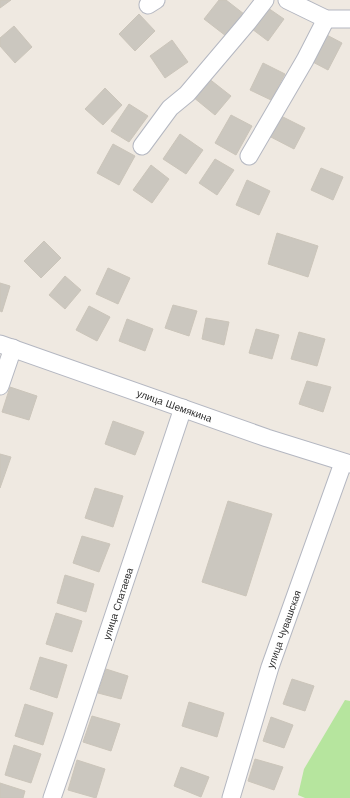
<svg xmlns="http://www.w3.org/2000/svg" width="350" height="798" viewBox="0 0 350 798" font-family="'Work Sans',sans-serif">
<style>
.green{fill:#b6e59e}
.building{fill:#cbc7bf;stroke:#cbc5ba}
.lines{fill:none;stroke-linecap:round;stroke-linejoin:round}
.minor-casing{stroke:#b4b7c1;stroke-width:19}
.minor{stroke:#fff;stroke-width:17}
.labels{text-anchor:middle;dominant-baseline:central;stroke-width:3.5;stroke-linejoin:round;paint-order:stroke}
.street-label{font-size:10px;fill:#2e2e2e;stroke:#fff}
</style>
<rect width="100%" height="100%" fill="#efe9e1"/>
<!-- green -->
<path class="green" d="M345,700L350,701V798H305L298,795L304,769Z"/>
<!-- building -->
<path class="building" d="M0,0H11L0,8Z
M219,0H226L244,14L226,36L204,19Z
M268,8L284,19L268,41L252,29Z
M139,14L155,31L135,51L119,34Z
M14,26L32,47L15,63L0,46V38Z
M323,33L342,43L328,70L309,60Z
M172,40L188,62L165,78L150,56Z
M263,63L285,74L271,100L250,90Z
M208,78L231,96L215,115L193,97Z
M105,88L122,105L103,125L85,109Z
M129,104L148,116L129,142L111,131Z
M231,115L252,126L236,155L215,143Z
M279,115L305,128L294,149L267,135Z
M180,134L203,150L186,174L163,159Z
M113,144L135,156L119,185L97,173Z
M215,159L234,170L217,195L199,183Z
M151,165L169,179L152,203L133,190Z
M321,168L343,177L333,200L311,190Z
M247,180L270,191L259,215L236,205Z
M277,233L318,246L308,277L268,264Z
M44,241L61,258L41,278L24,261Z
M108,268L130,278L118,304L96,294Z
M65,276L81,290L65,309L49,295Z
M0,283L10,286L2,312L0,311Z
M173,305L197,311L189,336L165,328Z
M89,306L110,317L97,341L76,330Z
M206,318L229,322L224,345L202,339Z
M127,319L153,329L145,351L119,341Z
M256,329L279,335L272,359L249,353Z
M299,332L325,339L317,366L291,359Z
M307,381L331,387L323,412L299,404Z
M10,387L37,396L29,420L2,412Z
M113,421L144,432L135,455L105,444Z
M0,454L11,457L0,488Z
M95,488L123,496L113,527L85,518Z
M228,501L272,514L246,596L202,582Z
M82,536L110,544L99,572L73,563Z
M65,575L94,584L86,612L57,603Z
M56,613L82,621L72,652L46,644Z
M40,657L67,665L57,698L30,689Z
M106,669L128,676L121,699L98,693Z
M292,679L314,686L305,711L283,704Z
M189,702L224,713L217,737L182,726Z
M25,704L53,713L43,745L15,736Z
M92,716L120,724L111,751L83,742Z
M271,717L293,725L284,748L263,741Z
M14,745L41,754L31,783L5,775Z
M255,759L283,767L274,790L248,781Z
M77,760L105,769L96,798L68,790Z
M181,767L209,777L201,797L174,786Z
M0,783L25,791L23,798H0Z"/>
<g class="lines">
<!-- minor casing -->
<g class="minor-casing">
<g id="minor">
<path d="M287,0L326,19H350"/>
<path d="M148,5L156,0"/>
<path d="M142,146L170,108L187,94L248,22L265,0"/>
<path d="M249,156L305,60L326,19"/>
<path id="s1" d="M0,344L267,438L350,464"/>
<path d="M0,386L13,348"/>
<path id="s2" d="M52,798L72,740L183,408"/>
<path id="s3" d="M231,798L270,667L343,463"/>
</g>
</g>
<!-- minor -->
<use href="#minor" class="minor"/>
</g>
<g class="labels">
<!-- street labels -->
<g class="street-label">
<text stroke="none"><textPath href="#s1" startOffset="185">улица Шемякина</textPath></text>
<text stroke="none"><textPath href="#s2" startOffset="205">улица Спатаева</textPath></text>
<text stroke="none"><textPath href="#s3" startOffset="177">улица Чувашская</textPath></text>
</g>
</g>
</svg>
